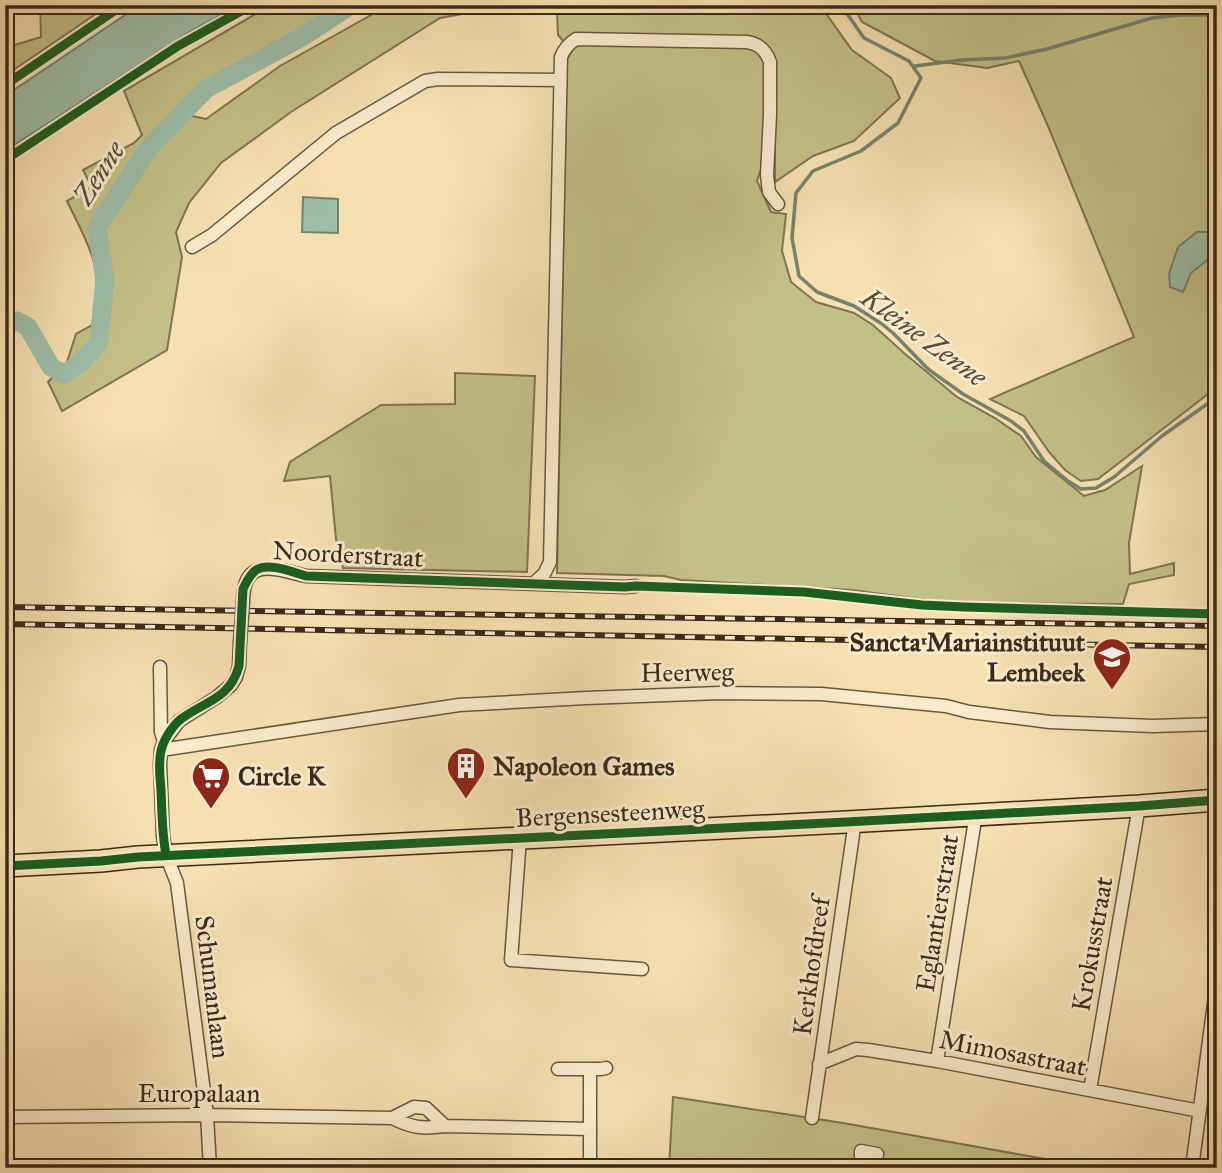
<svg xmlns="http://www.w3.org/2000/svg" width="1222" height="1173" viewBox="0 0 1222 1173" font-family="'IM FELL Great Primer',serif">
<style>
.green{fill:#c3c087;stroke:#7f7451;stroke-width:2}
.water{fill:#9dbda8;stroke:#768270;stroke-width:2}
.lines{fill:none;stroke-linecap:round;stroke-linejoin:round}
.stream{stroke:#768270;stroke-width:3.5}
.river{stroke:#9dbda8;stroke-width:19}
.street-casing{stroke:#6a5740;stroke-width:15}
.primary-casing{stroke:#3b291b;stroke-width:24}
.street{stroke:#f9ebcc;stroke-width:12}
.primary{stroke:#f6e0b1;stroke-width:21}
.rail-casing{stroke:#3b291b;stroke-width:6}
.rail{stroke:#f9ebcc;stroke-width:3.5;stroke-dasharray:10;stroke-linecap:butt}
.street-bridge-casing{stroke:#6a5740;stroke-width:15;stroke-linecap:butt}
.street-bridge{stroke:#f9ebcc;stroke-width:12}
.cycleway-casing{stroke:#f9ebcc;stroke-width:13}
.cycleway{stroke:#1b5e20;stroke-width:9}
.labels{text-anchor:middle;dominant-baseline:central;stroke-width:6;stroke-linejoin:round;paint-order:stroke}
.street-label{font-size:26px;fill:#3b291b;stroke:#f9ebcc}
.poi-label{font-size:26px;font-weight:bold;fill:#3b291b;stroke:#f9ebcc;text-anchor:start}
.water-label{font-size:28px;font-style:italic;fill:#544e3e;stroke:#f9ebcc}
</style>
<rect width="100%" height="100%" fill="#f6e0b1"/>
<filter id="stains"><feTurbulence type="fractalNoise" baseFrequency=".00286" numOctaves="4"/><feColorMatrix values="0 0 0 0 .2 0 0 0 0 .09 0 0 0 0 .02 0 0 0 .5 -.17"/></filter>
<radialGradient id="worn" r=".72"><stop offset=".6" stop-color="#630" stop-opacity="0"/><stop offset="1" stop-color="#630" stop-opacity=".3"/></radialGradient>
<!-- green -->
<path class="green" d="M40,5H109L15,69H6L5,48L41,37Z
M271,5H341C324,16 308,27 291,37C251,59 202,75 173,112L206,119L280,66L389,5H820L852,50L891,78L900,98L854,141L813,156L775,182V144L760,172L757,181L771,212L786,214L782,251L791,282L816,302L854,313L873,325L904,353L957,397L995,418L1021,436L1036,457L1084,496L1105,490L1142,466L1129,543L1130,574L1174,563V575L1129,584L1123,604L949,603L852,590L681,580L664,576L557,573L567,59L572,51L558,35L557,12L511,5L440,18L291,112L221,163L189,203L176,232L182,257L167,350L62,411L48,382L67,362L76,334L92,325C98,309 98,281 94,263C90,245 75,218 67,201L92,187L83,170L134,143L142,135L124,91Z
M853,5H1217V387L1098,479L1081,481L1065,470L1049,452L1024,416L990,399L1134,337L1048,126L1019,61L987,68L935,61L862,22Z
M455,373L535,376L527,572L343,568L336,539L330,476L284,481L290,462L381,405L455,404Z
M673,1097L843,1123L1096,1168H669Z"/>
<!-- water -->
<path class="water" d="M140,5H239L191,31L5,151V96Z
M303,197L338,199V233L302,232Z
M1197,232H1212L1211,257L1191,273L1183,292L1170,287L1169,274L1178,247Z"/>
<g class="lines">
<!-- stream -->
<path class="stream" d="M841,5L864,38L909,61L921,78L898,123L861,151L813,171L796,193L792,238L799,276L817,292L854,306L882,324L893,333L928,369L963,394L1011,421L1024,431L1044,461L1068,481L1081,489L1096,488L1114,477L1162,436L1217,397
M915,66L962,60L1005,58L1047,49L1152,18L1180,15H1210L1217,19"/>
<!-- river -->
<path class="river" d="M5,326L10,323L17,321L28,327L51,367L64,374L81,363L99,342L105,280L97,228L147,150L206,89L302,37L351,5"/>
<!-- street casing -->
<g class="street-casing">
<path id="street" d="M192,247L212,235L336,133L425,81L438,79L560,80
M534,583L544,574L550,562L561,57C564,49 568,44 576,39L747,42C760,44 766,51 770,62V115L767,175L769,192L778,204
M243,602C243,555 276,569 306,576L625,587L636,586
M160,667L161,732L164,741
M161,750L459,705L586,698L720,693L821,694L946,706L969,712L1050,722L1153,726L1217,724
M520,838L511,960L642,969
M937,1061L974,826L973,814
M819,1064L856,1049L868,1050L937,1061L1200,1111
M558,1069H601L606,1068
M1090,1090L1139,806
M5,1117L207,1115L392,1118C413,1128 422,1129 445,1126
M392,1118L414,1107L426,1108L445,1126L590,1129
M812,1118L855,821
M210,1168L207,1115L177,883L166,855L163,836L160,765L161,750L164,741L179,721L217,697L231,685L236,677L239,666L240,642
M590,1168V1069
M866,1168L861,1163V1151L877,1154L875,1168
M1192,1168L1217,981"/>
</g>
<!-- primary casing -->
<g class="primary-casing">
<path id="primary" d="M5,866L101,861L138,857L846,822L1139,806L1217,800"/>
</g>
<!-- street -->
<use href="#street" class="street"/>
<!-- primary -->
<use href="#primary" class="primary"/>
<!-- rail casing -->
<g class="rail-casing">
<path id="rail" d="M5,607L1217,626
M5,624L1217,647"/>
</g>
<!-- rail -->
<use href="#rail" class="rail"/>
<!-- street-bridge casing -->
<g class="street-bridge-casing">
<path id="street-bridge" d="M240,642L243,602"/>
</g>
<!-- street-bridge -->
<use href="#street-bridge" class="street-bridge"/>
<!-- cycleway casing -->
<g class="cycleway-casing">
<path id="cycleway" d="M5,85L123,5
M5,160L178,46L252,5
M166,855C162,834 162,812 161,790C160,777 158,764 161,751C163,741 172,726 181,719C205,701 230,699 239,666L243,589C246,583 250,574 256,570C269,562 292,572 306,576L625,587L636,586L804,592L922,605L964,607L1217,614
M5,866L101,861L138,857L846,822L1139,806L1217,800"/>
</g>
<!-- cycleway -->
<use href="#cycleway" class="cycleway"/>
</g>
<!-- icons -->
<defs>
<g id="school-pin" transform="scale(2.0125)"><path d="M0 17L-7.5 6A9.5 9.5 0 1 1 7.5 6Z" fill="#8f2418" stroke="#f9ebcc"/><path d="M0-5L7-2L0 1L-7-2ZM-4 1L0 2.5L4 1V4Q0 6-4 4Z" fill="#fff"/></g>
<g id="building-pin" transform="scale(2.0125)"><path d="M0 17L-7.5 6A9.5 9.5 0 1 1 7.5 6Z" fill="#8f2418" stroke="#f9ebcc"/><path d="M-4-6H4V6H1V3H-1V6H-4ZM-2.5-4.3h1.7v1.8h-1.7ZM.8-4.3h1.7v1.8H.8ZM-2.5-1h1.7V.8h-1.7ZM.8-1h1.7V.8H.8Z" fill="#fff"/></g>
<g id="supermarket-pin" transform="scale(2.0125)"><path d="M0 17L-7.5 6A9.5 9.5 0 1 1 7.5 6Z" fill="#8f2418" stroke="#f9ebcc"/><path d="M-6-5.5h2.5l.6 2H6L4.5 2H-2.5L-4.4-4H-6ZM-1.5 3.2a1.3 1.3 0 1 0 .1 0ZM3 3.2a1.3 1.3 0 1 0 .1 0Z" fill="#fff"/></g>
</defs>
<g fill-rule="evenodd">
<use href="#school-pin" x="1112" y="657"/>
<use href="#building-pin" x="466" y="766"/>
<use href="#supermarket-pin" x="211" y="776"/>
</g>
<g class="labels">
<!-- street labels -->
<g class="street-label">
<text transform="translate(348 554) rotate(3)">Noorderstraat</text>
<text transform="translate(687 672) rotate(-1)">Heerweg</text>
<text transform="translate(610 813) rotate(-3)">Bergensesteenweg</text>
<text transform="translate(937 913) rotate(-81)">Eglantierstraat</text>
<text transform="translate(1092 944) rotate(-80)">Krokusstraat</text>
<text transform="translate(811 966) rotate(-82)">Kerkhofdreef</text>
<text transform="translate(213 987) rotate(83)">Schumanlaan</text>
<text transform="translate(1013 1053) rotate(11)">Mimosastraat</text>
<text x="199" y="1093">Europalaan</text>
</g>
<!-- poi labels -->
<g class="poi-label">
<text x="1085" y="642" text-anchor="end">Sancta Mariainstituut<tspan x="1085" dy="30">Lembeek</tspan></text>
<text x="493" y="766">Napoleon Games</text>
<text x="238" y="776">Circle K</text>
</g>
<!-- water labels -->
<g class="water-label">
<text transform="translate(99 173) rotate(-57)">Zenne</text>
<text transform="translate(924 337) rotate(36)">Kleine Zenne</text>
</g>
</g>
<!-- margin -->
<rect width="1222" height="1173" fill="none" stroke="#f6e0b1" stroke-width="28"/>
<rect x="7" y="7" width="1208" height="1159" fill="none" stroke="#3b291b" stroke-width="3.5"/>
<rect x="14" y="14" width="1194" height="1145" fill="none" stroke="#3b291b" stroke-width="2"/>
<rect width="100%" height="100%" filter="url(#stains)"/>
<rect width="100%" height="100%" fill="url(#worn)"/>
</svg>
